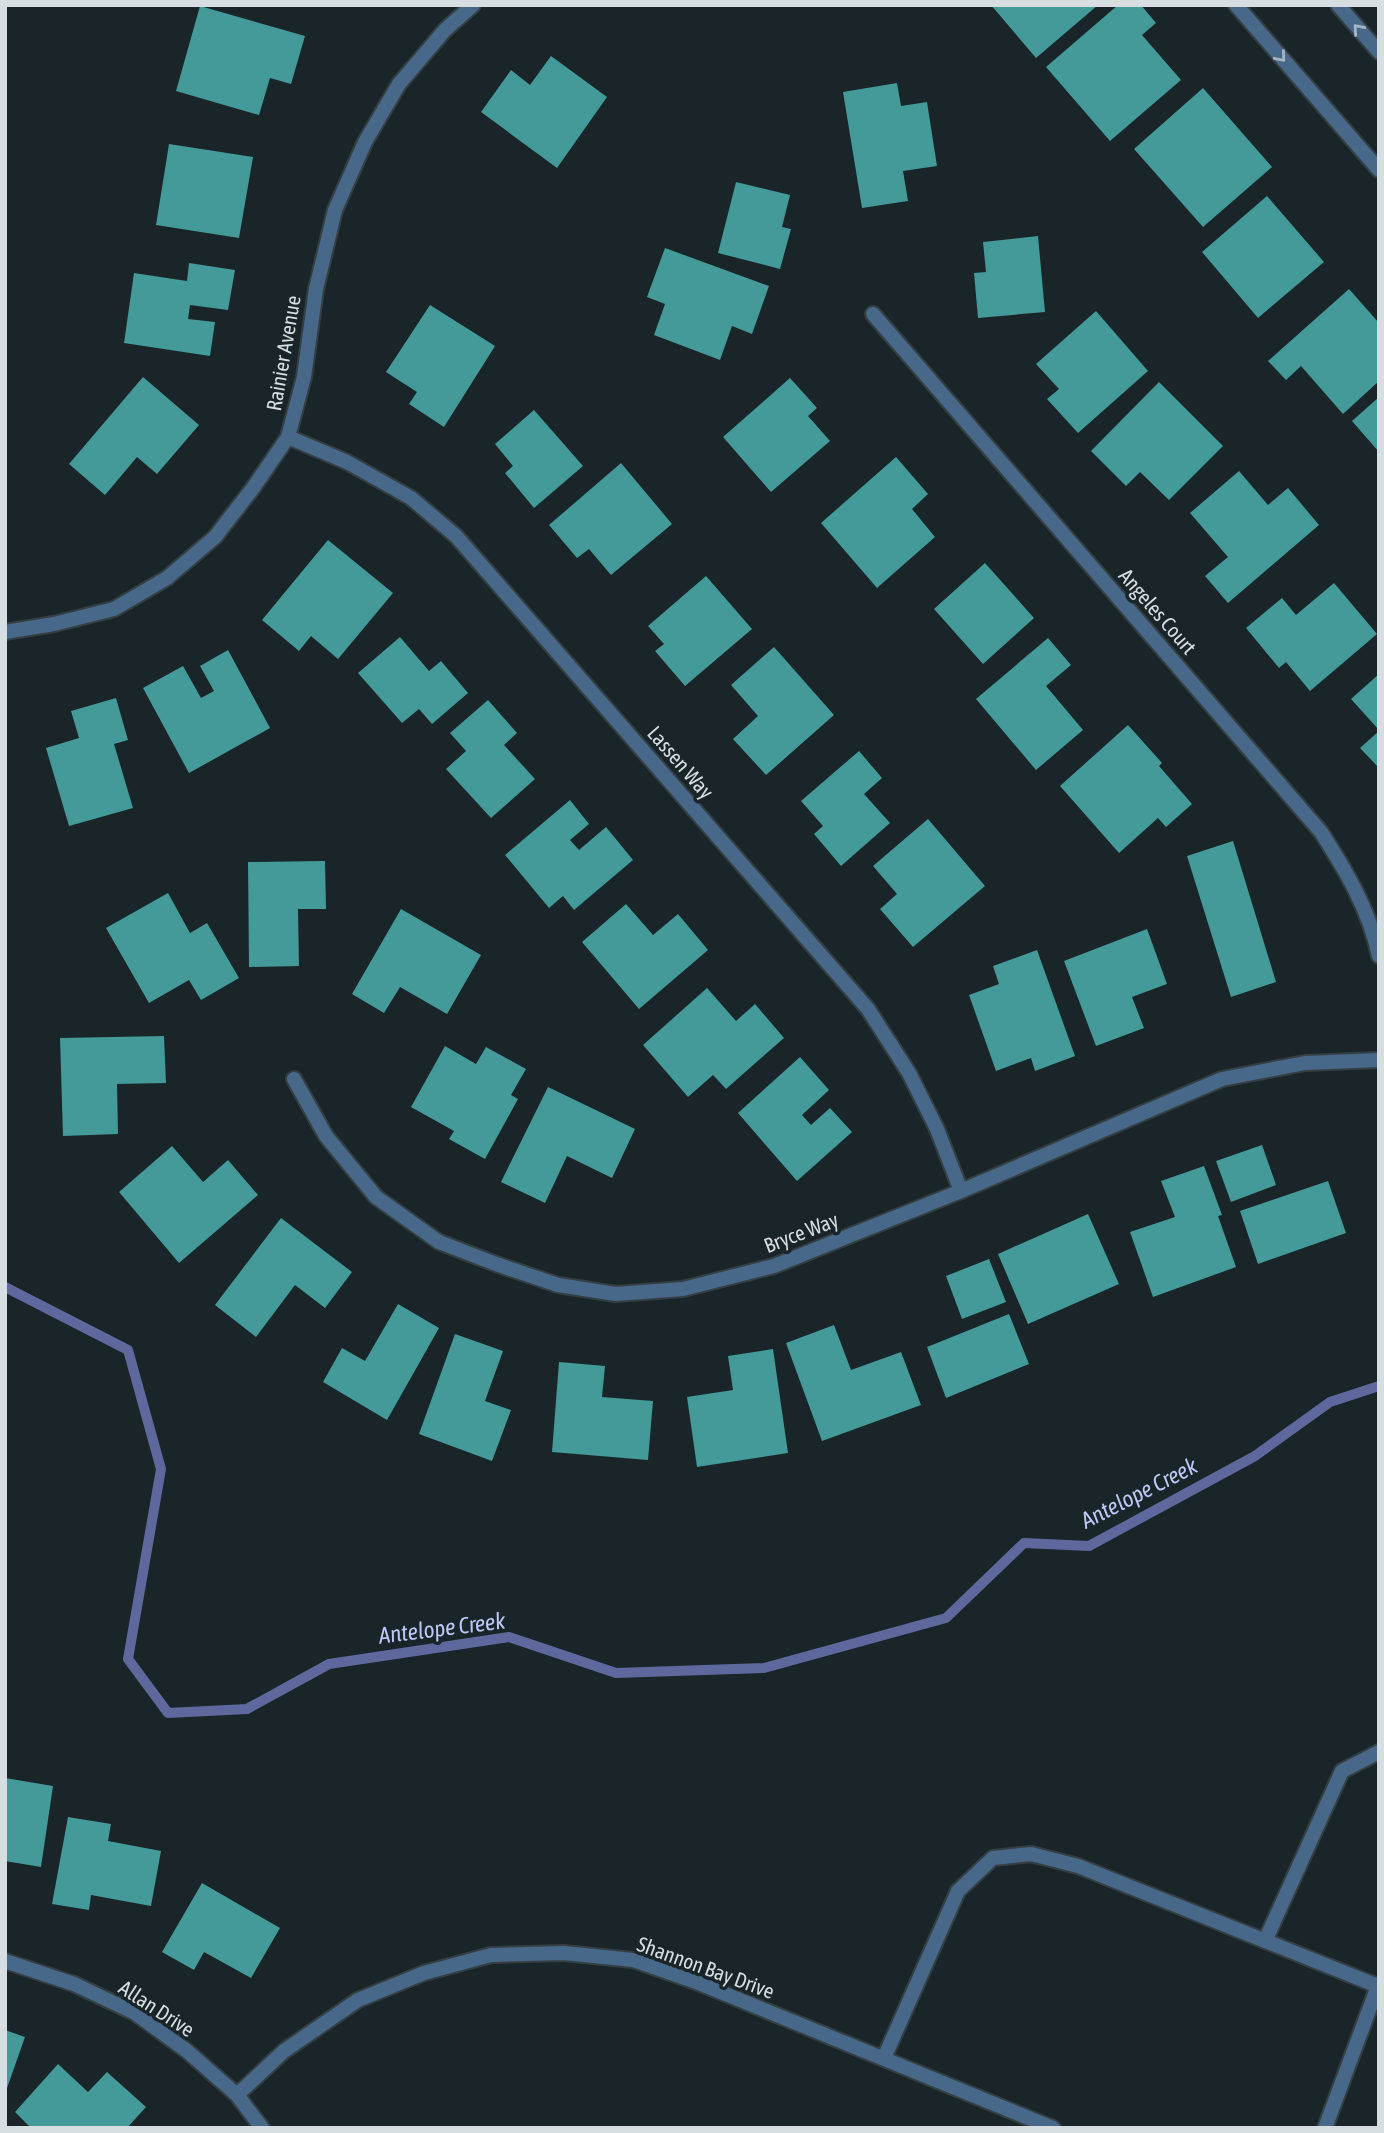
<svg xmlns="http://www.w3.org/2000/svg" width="1384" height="2133" viewBox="0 0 1384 2133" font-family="'Asap Condensed',sans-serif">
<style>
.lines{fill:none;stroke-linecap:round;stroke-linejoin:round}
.stream{stroke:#5f689d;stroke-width:10}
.building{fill:#439a98}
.service-casing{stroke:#343f43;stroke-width:18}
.minor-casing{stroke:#343f43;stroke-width:18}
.tertiary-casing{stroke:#343f43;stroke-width:18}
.service{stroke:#476889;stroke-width:14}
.minor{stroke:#476889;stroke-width:14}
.tertiary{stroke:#476889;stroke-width:14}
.oneway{stroke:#a5b5c2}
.labels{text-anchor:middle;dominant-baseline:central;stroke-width:7;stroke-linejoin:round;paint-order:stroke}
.street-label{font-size:21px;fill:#d7dee1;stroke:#192529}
.water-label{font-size:23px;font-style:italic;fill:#bec7f7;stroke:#192529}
</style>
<rect width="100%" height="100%" fill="#192529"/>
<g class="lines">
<!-- stream -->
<path class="stream" d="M5,1287L128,1350L161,1469L128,1659L168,1713L247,1709L329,1664L509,1637L616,1673L764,1668L946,1618L1024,1543L1089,1546L1255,1456L1330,1402L1379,1386"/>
</g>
<!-- building -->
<path class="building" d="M991,5H1098L1036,58Z
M1118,5H1141L1156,23L1142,35L1181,80L1110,141L1046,67Z
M200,6L305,36L291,84L270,78L259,115L176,91Z
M551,56L607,97L557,168L481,112L511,70L530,85Z
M897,83L901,106L927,102L937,166L903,171L908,201L862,208L843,92Z
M1203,88L1272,167L1203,227L1134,149Z
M169,144L253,157L239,238L156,225Z
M736,182L790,195L782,227L791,229L780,269L718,253Z
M1267,196L1324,262L1258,318L1202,252Z
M1038,236L1045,312L978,318L974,273L986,272L983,242Z
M665,248L769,286L752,334L732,326L720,360L654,335L665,304L647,297Z
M189,263L235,270L228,310L190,305L188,319L215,322L210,356L124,343L134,273L187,281Z
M1349,289L1379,323V381L1343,414L1301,366L1286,380L1268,361Z
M430,305L495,346L444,427L409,404L417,392L386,372Z
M1096,311L1148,371L1078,433L1047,399L1059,389L1036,364Z
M143,377L199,425L157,474L137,457L105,495L69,464Z
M790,378L817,408L808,416L830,441L771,492L723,437Z
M1159,382L1223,446L1169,500L1140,472L1126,486L1091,451Z
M1379,397V452L1352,421Z
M534,410L583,466L534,508L505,473L513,466L495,444Z
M896,457L928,494L912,509L935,537L877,588L821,523Z
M621,463L672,524L611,575L589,549L577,558L549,525Z
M1239,471L1268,505L1288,488L1319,525L1228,603L1205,576L1228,557L1190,513Z
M328,540L393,593L338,659L311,636L299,651L262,620Z
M985,563L1034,618L983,664L934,609Z
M706,576L752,629L685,686L655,651L664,644L648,626Z
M1334,583L1377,634L1310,691L1286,662L1279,668L1246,628L1282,598L1296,615Z
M400,637L429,671L441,661L468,693L432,724L419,709L402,723L358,673Z
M1048,638L1071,665L1046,686L1083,730L1036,770L976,699Z
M774,647L834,715L766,775L733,739L758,716L731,685Z
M228,650L270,728L189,773L143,688L183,666L201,698L214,691L200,666Z
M1379,674V730L1351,699Z
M116,698L128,740L114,744L133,808L69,826L46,748L79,738L71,711Z
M488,700L517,733L504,745L535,779L491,818L446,769L466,751L450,733Z
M1128,725L1162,763L1159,766L1192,804L1166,827L1158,818L1119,853L1060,786Z
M1379,731V768L1360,748Z
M859,751L882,778L864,794L890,823L841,866L814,834L823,826L801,801Z
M570,800L589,824L570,840L579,850L606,827L633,860L574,910L563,896L549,908L505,855Z
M928,819L985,886L913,947L880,909L897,894L873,866Z
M1233,841L1276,982L1231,997L1187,856Z
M325,861L326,909H298L299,966L249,967L248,862Z
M168,893L190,933L207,923L239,978L201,1000L189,980L149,1003L106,928Z
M626,904L653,935L678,914L708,950L639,1009L582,942Z
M401,909L481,955L447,1014L400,987L384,1013L352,994Z
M1147,929L1167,984L1132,997L1144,1028L1096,1046L1064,961Z
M1037,950L1075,1056L1035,1071L1031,1058L996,1071L969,995L999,984L993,966Z
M707,988L736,1021L755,1004L784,1038L726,1089L713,1075L688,1097L643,1045Z
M164,1036L166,1083L117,1084L118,1134L63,1136L60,1038Z
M445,1046L476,1064L486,1047L526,1069L511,1095L518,1099L485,1159L449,1139L454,1131L411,1107Z
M800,1057L829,1090L802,1115L811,1125L830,1108L852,1132L797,1181L738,1113Z
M548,1087L635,1129L612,1178L567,1156L545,1203L501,1182Z
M1262,1145L1276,1185L1231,1202L1216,1161Z
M172,1146L203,1182L228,1160L258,1195L179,1263L119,1192Z
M1204,1166L1222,1215L1218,1216L1236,1267L1153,1297L1130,1232L1175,1217L1161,1181Z
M1328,1181L1346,1233L1258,1264L1240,1211Z
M1088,1214L1119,1284L1028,1324L998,1254Z
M281,1218L352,1272L325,1308L295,1285L256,1337L215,1305Z
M989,1259L1006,1302L962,1319L946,1276Z
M398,1304L439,1328L387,1420L323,1382L342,1348L365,1361Z
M1009,1314L1029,1364L946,1398L927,1347Z
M834,1325L851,1370L901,1352L921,1405L822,1441L786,1343Z
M455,1334L503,1351L485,1401L511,1410L492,1461L419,1434Z
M773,1349L788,1453L697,1467L687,1397L733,1390L728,1356Z
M559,1362L605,1366L602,1397L653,1401L648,1460L552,1452Z
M5,1778L53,1786L41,1867L5,1861Z
M68,1817L111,1824L108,1841L161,1851L151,1906L91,1895L89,1910L52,1904Z
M202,1883L280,1928L251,1978L204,1952L194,1970L162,1952Z
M5,2030L25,2037L6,2091H5Z
M58,2064L88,2092L107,2072L146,2107L127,2128H31L15,2112Z"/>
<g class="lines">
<!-- service casing -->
<g class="service-casing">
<path id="service" d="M1265,1941L1342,1771L1379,1752"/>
</g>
<!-- minor casing -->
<g class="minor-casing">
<path id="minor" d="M873,314L1321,832C1346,871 1369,909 1379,956
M288,437L347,462L411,498L456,536L868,1009L909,1073L937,1129L961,1191
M5,632L54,624L114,609L167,578L215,537L253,488L288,437L304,377L316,289L335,210L365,142L399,84L445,30L473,5
M294,1079L326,1136L376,1197L439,1242L496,1264L558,1285L616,1294L683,1289L774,1266L961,1191L1222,1079L1305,1063L1379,1060
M5,1961L74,1984L135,2013L187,2051L237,2095L262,2128
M884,2058L958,1891L993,1858L1031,1854L1078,1866L1378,1986L1325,2128
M237,2095L284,2051L358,2000L424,1973L491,1955L564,1953L633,1960L696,1982L1053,2128"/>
</g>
<!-- tertiary casing -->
<g class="tertiary-casing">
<path id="tertiary" d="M1236,5L1379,170
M1338,5L1379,52"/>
</g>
<!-- service -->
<use href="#service" class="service"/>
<!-- minor -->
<use href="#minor" class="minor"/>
<!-- tertiary -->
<use href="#tertiary" class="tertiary"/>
</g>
<!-- one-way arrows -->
<defs><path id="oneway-chevron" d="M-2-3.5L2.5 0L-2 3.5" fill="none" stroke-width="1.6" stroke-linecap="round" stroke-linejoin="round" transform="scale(1.75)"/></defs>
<g class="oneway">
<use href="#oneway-chevron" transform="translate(1358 29) rotate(-131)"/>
<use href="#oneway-chevron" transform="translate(1281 57) rotate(49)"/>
</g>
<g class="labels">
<!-- street labels -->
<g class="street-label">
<text transform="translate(283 353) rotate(-80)">Rainier Avenue</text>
<text transform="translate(1158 611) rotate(49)">Angeles Court</text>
<text transform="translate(681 762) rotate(49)">Lassen Way</text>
<text transform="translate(801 1232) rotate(-21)">Bryce Way</text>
<text transform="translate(706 1967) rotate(20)">Shannon Bay Drive</text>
<text transform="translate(157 2008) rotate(33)">Allan Drive</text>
</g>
<!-- water labels -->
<g class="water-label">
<text transform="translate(1139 1493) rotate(-27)">Antelope Creek</text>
<text transform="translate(442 1628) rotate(-7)">Antelope Creek</text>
</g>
</g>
<!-- border -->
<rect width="1384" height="2133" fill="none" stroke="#d7dee1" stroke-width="14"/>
</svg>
